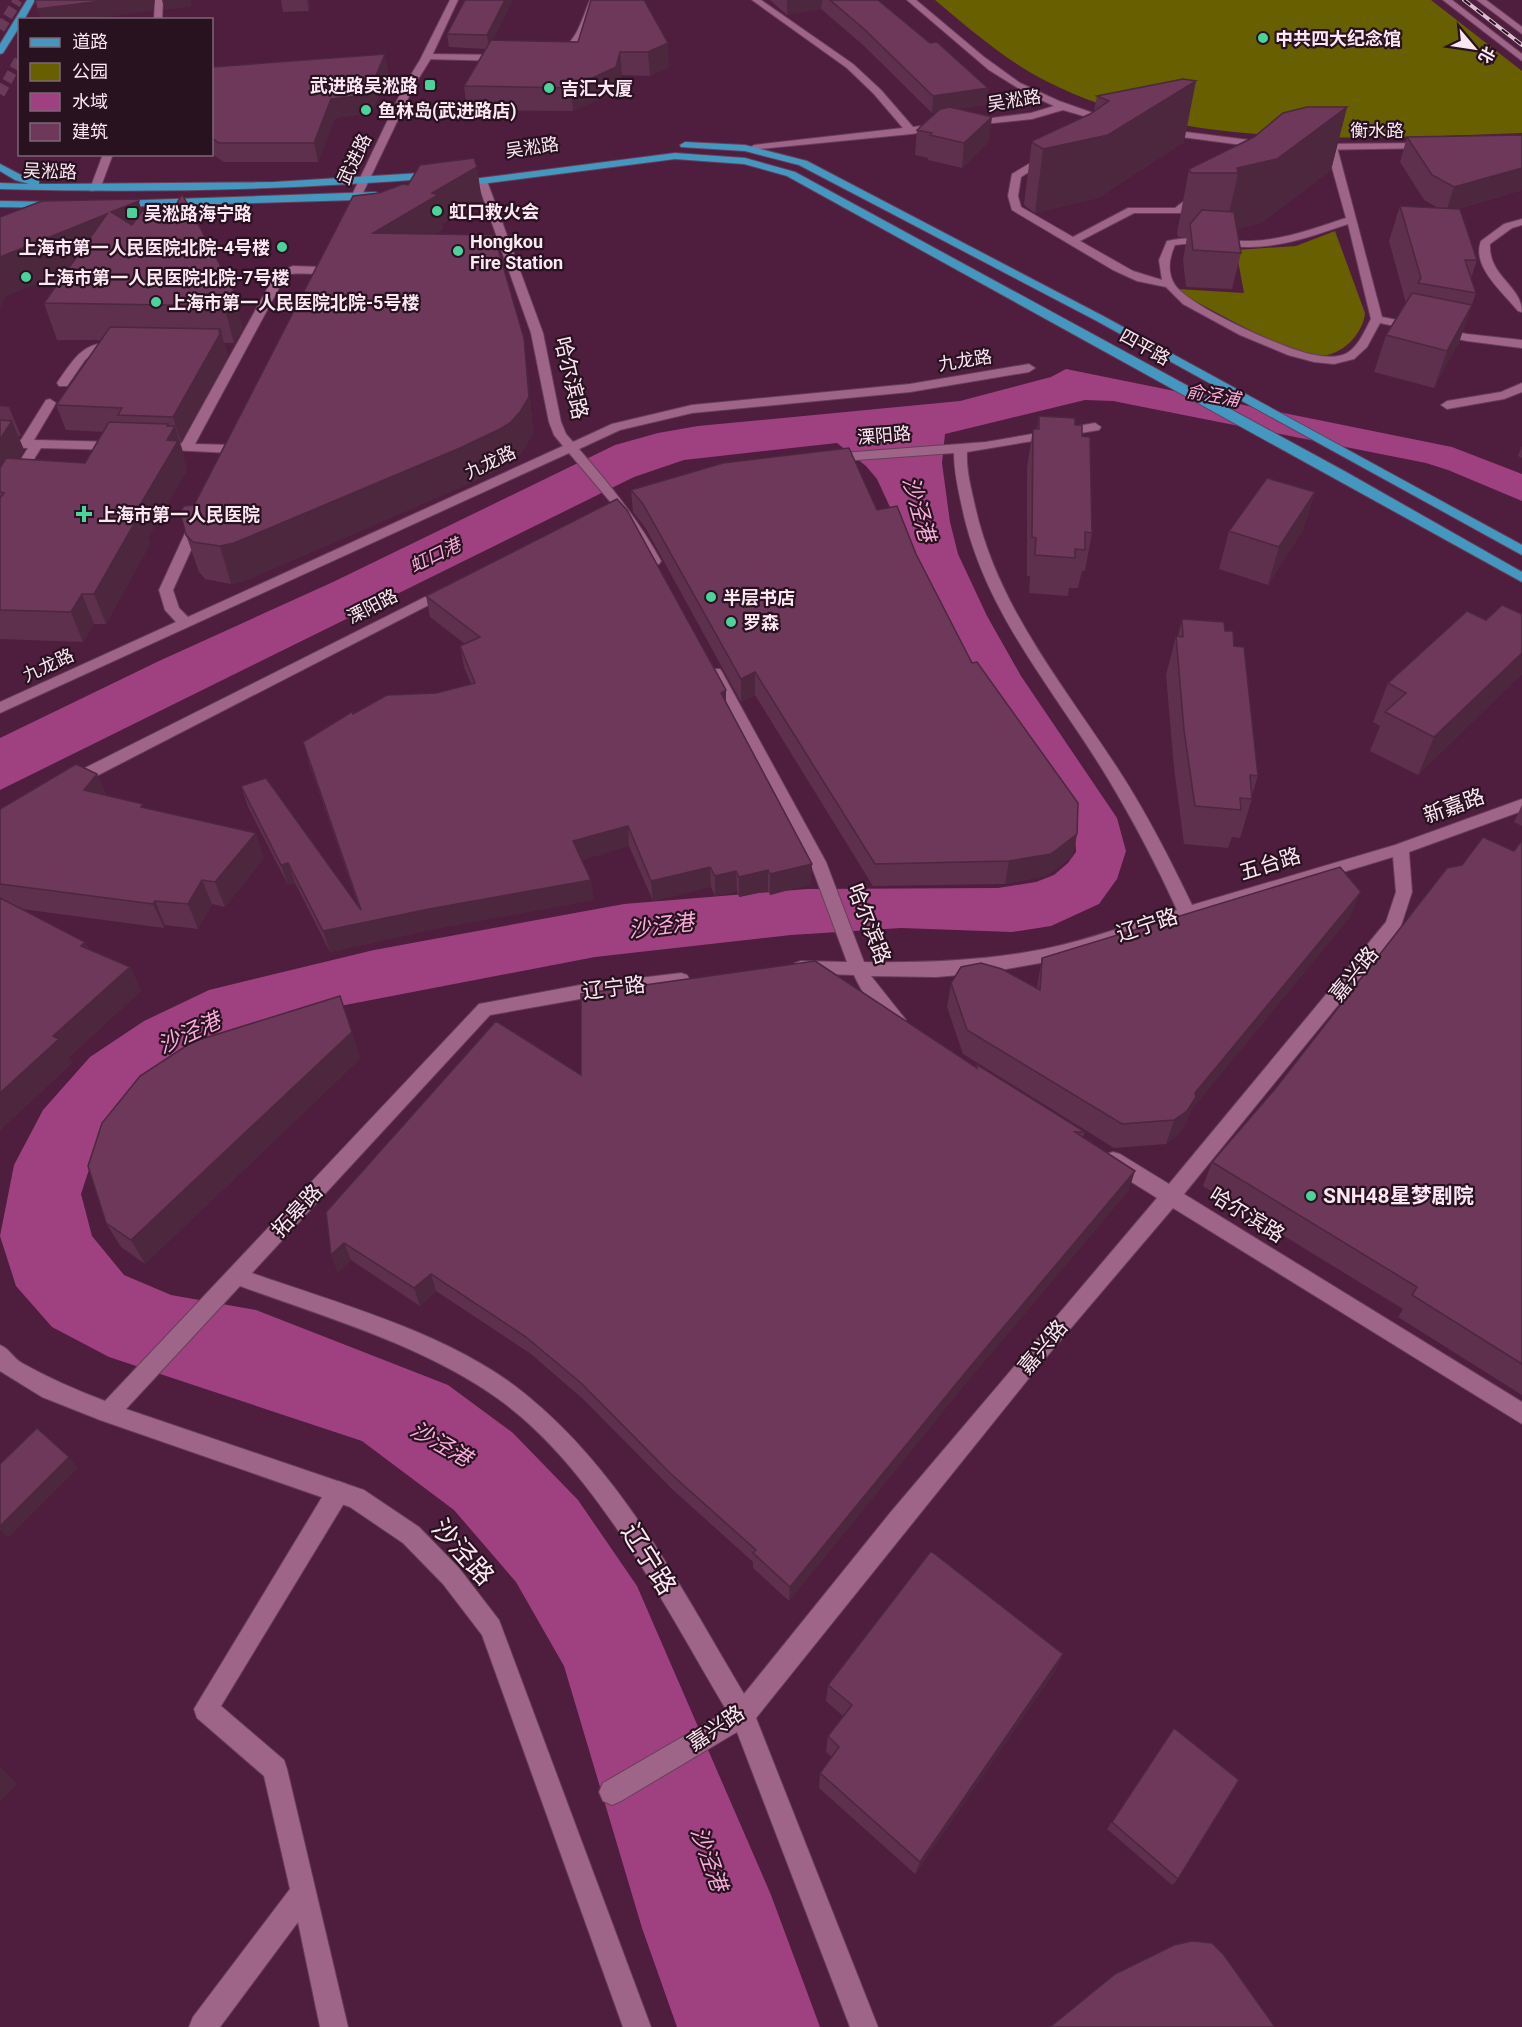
<svg xmlns="http://www.w3.org/2000/svg" width="1522" height="2027" viewBox="0 0 1522 2027" font-family="Roboto,'Noto Sans SC',sans-serif">
<style>
.green{fill:#685f01}
.water{fill:#9f4180}
.lines{fill:none;stroke-linecap:round;stroke-linejoin:round}
.highway-tunnel{stroke:#693b59;stroke-width:10;stroke-dasharray:10 4.5;stroke-linecap:butt}
.lane-casing{stroke:#673e5a;stroke-width:2}
.street-casing{stroke:#673e5a;stroke-width:2}
.secondary-casing{stroke:#673e5a;stroke-width:2}
.primary-casing{stroke:#673e5a;stroke-width:2}
.lane{fill:#9f6588;fill-rule:evenodd}
.street{fill:#9f6588;fill-rule:evenodd}
.secondary{fill:#9f6588;fill-rule:evenodd}
.primary{fill:#4498c0;fill-rule:evenodd}
.rail-casing{stroke:#d9bfce;stroke-width:4}
.rail{stroke:#281220;stroke-width:2;stroke-dasharray:8;stroke-linecap:butt}
.wall{fill:#5e304d}
.shaded-wall{fill:#4c273e}
.building{fill:#6d3859;stroke:#4c273e;stroke-width:1.5}
.poi-dot{fill:#49d49c;stroke:#281220;stroke-width:2}
.labels{text-anchor:middle;dominant-baseline:central;stroke-width:4.5;stroke-linejoin:round;paint-order:stroke}
.far-poi-label{font-size:18px;font-weight:bold;fill:#fbe7f2;stroke:#281220;text-anchor:start}
.far-street-label{font-size:18px;fill:#fbe7f2;stroke:#281220}
.far-water-label{font-size:18px;font-style:italic;fill:#f8adda;stroke:#281220}
.street-label{font-size:21px;fill:#fbe7f2;stroke:#281220}
.poi-label{font-size:21px;font-weight:bold;fill:#fbe7f2;stroke:#281220;text-anchor:start}
.water-label{font-size:22px;font-style:italic;fill:#f8adda;stroke:#281220}
.near-street-label{font-size:26px;fill:#fbe7f2;stroke:#281220}
</style>
<rect width="100%" height="100%" fill="#4f1d3e"/>
<!-- green -->
<path class="green" d="M935,0H1431L1522,71V133C1373,138 1184,152 1048,82C1006,61 971,30 935,0Z
M1335,231L1365,313C1363,334 1342,356 1319,356C1293,356 1216,312 1189,298L1178,289L1244,293L1236,250L1296,246Z"/>
<!-- water -->
<path class="water" d="M1066,369L1452,447L1522,474V501L1448,470L1426,463L1113,401L1085,400L945,434L942,463L950,522L958,554L987,616L1021,676L1117,818L1126,851L1117,879L1099,904L1051,926L1012,932L901,928L791,935L595,957L288,1016L99,1139L81,1194L92,1236L124,1275L171,1295L256,1310L448,1385L513,1433L578,1500L637,1586L771,1895L820,2027H677L642,1928L564,1666L516,1582L454,1510L362,1441L109,1357L52,1327L16,1286L0,1236L14,1165L43,1110L90,1057L144,1021L209,990L374,950L624,904L807,889L998,888L1036,882L1054,875L1068,863L1076,852L1075,830L969,678L877,479L866,466L837,443L684,460L634,477L0,790V738L159,661L333,582L615,445L658,433L698,426L960,401L1051,377Z"/>
<g class="lines">
<!-- highway-tunnel -->
<path class="highway-tunnel" d="M0,29L18,0
M0,94L20,58"/>
<!-- lane casing -->
<g class="lane-casing">
<path id="lane" d="M590,0H598C590,20 582,59 554,57V53C577,44 581,21 590,0Z
M427,54L505,55L510,58L505,61L424,59L422,57Z
M1328,145L1337,147L1382,317L1467,334L1522,340V348L1467,341L1380,323L1367,347L1354,359L1334,364L1314,362L1288,355L1240,335L1183,304L1166,287L1137,281L1113,270L1012,210L1008,196L1012,174L1049,152L1054,155L1053,157L1021,177L1018,196L1021,207L1073,237L1128,208H1175L1197,191H1205V195L1181,213H1134L1080,241L1133,271L1162,280L1159,260L1167,241C1196,234 1222,241 1251,241C1284,240 1315,228 1346,218L1329,157ZM1348,224L1371,319C1365,330 1359,346 1347,353C1338,358 1326,357 1315,355C1288,351 1190,307 1175,285C1167,273 1169,258 1175,245C1200,241 1224,247 1249,247C1283,247 1316,235 1348,224Z
M293,266L321,267L327,270C317,277 299,271 286,275L195,444L231,445L237,449L231,453L171,450L170,447L171,444L182,443L276,273Z
M122,341L128,345L126,348L95,351L85,360L67,386H59L57,383C78,353 83,342 122,341Z
M50,399L56,403L34,440L118,442L124,446L118,450L41,448L5,505L0,506V492L28,448L0,447V439L21,440L46,400Z
M338,1481L346,1484L349,1492L346,1500L221,1706L284,1760L287,1769L348,2027H320L298,1922L220,2027H189L193,2017L290,1889L264,1776L197,1718L194,1709L330,1484Z"/>
</g>
<!-- street casing -->
<g class="street-casing">
<path id="street" d="M155,0H163L162,20H154Z
M752,0H761L853,64L881,90L913,127L939,124L944,127L939,130L911,134L750,150L749,148L754,145L903,128L874,94L847,68Z
M907,0H916L984,57L1020,83L1059,101L1116,121L1111,124L1063,110L1032,119L964,126V122L967,121L1031,113L1054,106L1026,93L989,70Z
M1443,0H1452L1522,54V61Z
M1477,0H1486L1522,27V34Z
M1162,129L1265,142L1270,145L1265,148L1159,134V130Z
M1427,143L1431,144V148L1314,150L1309,147L1314,144Z
M103,154H113L100,189L91,191L90,189Z
M482,178L487,181L543,333L561,422L566,434L573,442L612,424L692,405L910,384L1029,364L1035,368L1029,372L910,392L692,413L620,430L579,449C610,485 638,519 661,561L659,564H649L613,505L569,453L0,713V702L176,622L165,610L159,590L193,516L198,515L205,519L173,590L179,608L188,617L563,446L554,435L549,422L531,333L477,181Z
M1522,219V225L1512,228L1490,244C1488,276 1522,286 1522,312L1518,311C1504,293 1471,267 1481,241L1504,224Z
M1522,383V392L1504,399L1447,409L1441,405L1447,401L1501,392Z
M1095,423L1101,427L1099,430L967,452C966,470 971,488 975,506C997,606 1063,685 1118,769C1146,812 1170,859 1192,905L1395,845L1522,799V811L1409,852L1412,892L1400,929L1184,1194L1522,1402V1424L1173,1208L1037,1368L756,1718L878,2027H850L737,1732L621,1801L612,1805L603,1801L599,1792L603,1783L727,1711C666,1609 595,1467 497,1398C420,1344 327,1318 240,1286L126,1409L364,1490L419,1527L459,1568L499,1620L651,2027H623L482,1635L443,1584L403,1543L350,1507L100,1420L42,1397L0,1371V1345C10,1349 13,1358 22,1363C49,1378 76,1390 105,1401L479,1004L580,985L681,973L687,975L690,980L687,985L681,987L580,999L490,1015L252,1273C337,1303 442,1331 515,1386C618,1464 679,1585 744,1694L890,1513L1157,1198L1106,1166L1103,1160L1106,1154L1113,1152L1120,1154L1169,1184L1386,922L1396,892L1393,857L1046,962L983,973L936,977L871,976L906,1020L903,1025C884,1031 861,991 854,975L795,973L792,968L795,963L801,961L847,962L810,862L708,672L710,669H720L722,672L826,862L864,962C925,963 984,961 1044,949C1089,940 1133,923 1177,910C1156,864 1133,820 1107,777C1053,688 984,612 962,507C958,489 954,471 954,453L829,462L823,458L829,454L986,442Z
M447,586L454,590L452,593L77,786H65L63,782L65,778Z"/>
</g>
<!-- secondary casing -->
<g class="secondary-casing">
<path id="secondary" d="M450,0H458L430,60L414,86L361,197L352,199L351,197L404,86L420,60Z"/>
</g>
<!-- primary casing -->
<g class="primary-casing">
<path id="primary" d="M27,0H35L24,20H20V26L3,53L0,54V44Z
M685,142L745,145L807,161L1103,316L1522,545V555L1095,320L799,165L745,151L681,147L680,145Z
M675,153L745,158L795,172L1346,472L1522,572V582L787,176L744,164L675,159L457,187L452,184L457,181Z
M0,164L23,176L39,180V184H55L274,182L437,172L442,175L437,178C291,190 146,193 0,189V183L29,184L15,180L0,171Z
M376,192L381,195L380,197L356,200L116,207L111,204L116,201Z
M0,201L58,202L63,205L58,208L0,207Z"/>
</g>
<!-- lane -->
<use href="#lane" class="lane"/>
<!-- street -->
<use href="#street" class="street"/>
<!-- secondary -->
<use href="#secondary" class="secondary"/>
<!-- primary -->
<use href="#primary" class="primary"/>
<!-- rail casing -->
<g class="rail-casing">
<path id="rail" d="M1464,0L1522,45"/>
</g>
<!-- rail -->
<use href="#rail" class="rail"/>
</g>
<!-- wall -->
<path class="wall" d="M281,0H310L309,11L283,12Z
M465,0L493,40L578,42L591,0L669,67L650,76L622,75L617,91L573,111L467,110L464,86L486,49L449,47L447,34Z
M770,0H878L930,43L988,88L986,105L958,109L989,141L962,168L928,160V158L915,155L917,130L936,113H932L863,45L821,9L787,15Z
M212,67L389,73L371,113L335,118L318,162H224L212,154Z
M1183,79L1184,142L1098,198L1035,213L1025,206L1024,204L1032,141L1090,114L1094,111L1097,96Z
M1347,107L1331,170L1261,223L1237,229L1241,253L1232,289L1186,287L1183,260L1187,237H1178L1177,233L1189,169Z
M1407,137L1522,190L1458,209L1477,260L1471,278L1476,293L1459,342L1434,388L1374,372L1386,335L1406,303L1389,241L1400,206L1438,208L1424,200L1400,162Z
M353,196L482,201L442,224L443,229L435,234L528,374L533,433L525,448L515,459L505,466L466,485L245,581L231,584L205,579L199,572L186,535L194,505Z
M138,199L142,211L243,328L234,343H224L228,356L181,442H180L184,456L183,457L187,470L148,538L150,544L106,624H94L83,642L0,639V406L9,407L21,436H18L24,450L18,459L85,463L104,432L66,430L56,405L101,340H57L44,303L67,271L6,296L0,307V217Z
M1039,416L1075,425L1082,436L1092,533L1085,571H1082L1078,588H1069L1068,596L1029,593L1030,576H1027V467L1033,429H1037Z
M1522,446V458L1518,456Z
M631,490L877,510L916,554L972,663L1077,834L1072,857L1046,876L1005,884L873,886L755,695L741,702L645,527L633,512Z
M1315,492L1303,530L1268,585L1219,569L1229,531Z
M426,596L726,701L811,884L770,895L768,891L739,897L737,891L715,896L711,887L653,901L629,846L582,860L594,900L434,929L330,952L295,883L288,885L248,807L241,786L359,907L309,763L303,742L353,714L471,684L464,667L460,646L465,644L430,617Z
M1522,614V674L1418,775L1370,751L1380,726L1373,722L1388,683L1486,620Z
M1182,619L1225,631L1234,646L1258,776L1252,795V799L1240,838L1232,837L1228,848L1184,844L1174,768L1166,675L1176,636H1178Z
M97,774L106,795L145,808L264,858L225,907L212,904L198,929L165,925L164,928L22,909L85,942L89,949L130,967L141,991L69,1057L72,1063L0,1130V809Z
M1522,805V826L1514,822Z
M1522,840V1395L1398,1317L1403,1309L1203,1186L1212,1162L1514,851Z
M1350,917L1191,1110L1187,1121L1179,1134L1166,1144L1114,1148L963,1054L947,1007L951,983L1037,988L1042,958Z
M361,1058L145,1264L121,1247L106,1223Z
M976,1064L1085,1132L1083,1137L1129,1190L966,1383L789,1601L753,1568V1562L672,1489L584,1400L531,1354L436,1291L420,1306L351,1260L338,1272L331,1255L326,1212L581,1075L975,1067Z
M1063,1654L1055,1671L915,1874L819,1788L820,1773L832,1757L826,1752L828,1736L843,1716L826,1701L828,1685Z
M1174,1728L1178,1879L1172,1885L1107,1829Z"/>
<!-- shaded-wall -->
<path class="shaded-wall" d="M110,0H155L152,11L85,20H41L37,9Z
M162,0H191V7L165,10Z
M307,0H310L309,11Z
M505,0H513L489,49L487,35Z
M787,0H822L821,9L787,15Z
M668,43L669,67L650,76L648,52Z
M620,52L622,75L617,91L573,111L571,88Z
M385,54L389,73L371,113L335,118L318,162L314,143L331,99Z
M1196,81L1184,142L1098,198L1035,213L1043,149Z
M988,88L986,105L932,113L933,96Z
M1347,107L1331,170L1261,223L1225,232L1238,173L1237,168Z
M992,117L989,141L962,168L964,143Z
M477,167L482,201L442,224L443,229L379,268L373,233L432,193Z
M1522,168V190L1446,212L1454,187Z
M138,199L149,237L111,212Z
M107,214L118,250L6,296L0,307V257Z
M234,291L243,328L234,343L224,306Z
M1472,305L1459,342L1434,388L1447,351Z
M220,329L228,356L181,442L173,417Z
M524,338L528,374L533,433L525,448L515,459L505,466L466,485L245,581L231,584L220,546Z
M12,421L24,450L0,488V439Z
M168,424L171,433L175,426L184,456L183,457L187,470L148,538L150,544L106,624L94,594L134,515Z
M1315,492L1303,530L1268,585L1279,547Z
M82,594L94,624L83,642L71,612Z
M1522,653V674L1418,775L1434,737Z
M755,672V695L741,702V679Z
M726,690V711L721,693Z
M97,774L107,799L84,790Z
M628,826L629,846L576,862L573,841Z
M256,833L264,858L225,907L215,882Z
M1077,834L1072,857L1046,876L1005,884L1009,861Z
M288,863L295,883L288,885L281,865Z
M812,864L811,884L770,895V874Z
M710,867L711,887L653,901L651,881Z
M768,870V891L739,897V877Z
M736,871L737,891L715,896V876Z
M202,880L212,904L198,929L188,904Z
M591,880L594,900L434,929L330,952L323,931L429,909Z
M1361,892L1350,917L1191,1110L1187,1121L1179,1134L1166,1144L1174,1120L1195,1093Z
M155,901L165,925L164,928L153,904Z
M85,942L97,966L81,946Z
M130,967L141,991L69,1057L72,1063L0,1130V1093L53,1036Z
M352,1032L361,1058L145,1264L131,1240Z
M1135,1171L1129,1190L966,1383L789,1601L790,1587L970,1367Z
M344,1243L351,1260L338,1272L331,1255Z
M431,1274L436,1291L420,1306L414,1288Z
M69,1457L78,1468L8,1538L0,1530V1526Z
M1063,1654L1055,1671L915,1874L920,1862Z
M0,1767L18,1784L0,1801Z"/>
<!-- building -->
<path class="building" d="M35,0H110L37,9Z
M465,0H505L487,35L447,34Z
M591,0H644L668,43L648,52H620L616,67L571,88L464,86L491,40L578,42Z
M830,0H878L930,43L937,42L988,88L933,96L864,29Z
M385,54L368,95L331,99L314,143H219L212,138V67Z
M1183,79L1196,81L1108,135L1043,149L1033,143L1032,141L1090,114L1109,101L1097,96Z
M950,107L992,117L964,143L930,135L932,133L917,130L940,109Z
M1307,107H1347L1277,159L1237,168L1238,173H1191L1189,169L1254,137L1283,113Z
M1522,135V168L1454,187L1432,175L1407,137Z
M474,158L477,167L432,193L438,195L373,233L494,235L524,338L529,397L520,412L510,423L500,429L460,448L234,543L220,546L193,542L186,535L180,512L184,506L194,505L353,196L379,193L403,184L408,185L420,165Z
M182,194L234,291L224,306L44,303L107,214L0,257V217L42,201L138,199L139,201L111,212L132,225L142,211L172,212Z
M1400,206L1460,209L1477,260H1465L1476,293L1418,283L1421,278Z
M1202,210L1234,212L1241,253L1193,250L1190,224Z
M1412,293L1472,305L1447,351L1386,335Z
M110,327L220,329L219,332H221L173,417L118,415L122,408L56,405Z
M1039,416L1075,418V425H1082V436L1090,437L1092,533L1085,532V550L1075,549V558L1035,555L1036,538L1032,537L1033,429H1039Z
M0,420L12,421L0,439Z
M109,422L168,424L167,426H175L167,440L178,441L134,515H139L94,594H82L71,612L0,610V498L4,493L0,492V468L6,458L85,463Z
M849,448L877,510L897,506L916,554L972,663L977,662L1078,803L1077,834L1051,854L1009,861L875,864L755,672L741,679L643,504L631,490L723,463Z
M1267,478L1315,492L1279,547L1229,531Z
M617,499L627,510L726,690L721,693L812,864L770,874L768,870L739,877L736,871L715,876L710,867L651,881L628,826L573,841L591,880L429,909L323,931L288,863L281,865L241,786L266,778L361,910L303,742L353,711V714L387,695L436,693L475,683L460,646L480,637L426,596Z
M1502,605L1522,614V653L1434,737L1385,712L1406,693L1388,683L1467,611L1486,620Z
M1182,619L1224,622L1225,631H1233L1234,646L1244,647L1258,776L1250,775L1252,799L1240,798L1241,810L1195,806L1184,730L1176,636L1183,637Z
M76,764L97,774L84,790L143,804L141,807L256,833L215,882L202,880L188,904L155,901L153,904L0,884V809Z
M1483,837L1514,851L1522,840V1364L1412,1295L1417,1287L1212,1162L1275,1089L1447,868L1462,865Z
M1340,867L1361,892L1195,1093L1196,1097L1187,1111L1174,1120L1122,1124L967,1030L951,983L961,967L981,963L1002,969L1040,990L1042,958Z
M0,898L85,942L81,946L130,967L53,1036L59,1039L0,1093Z
M815,961L977,1068L976,1064L1085,1132H1075L1135,1171L970,1367L790,1587L753,1553L756,1550L671,1474L581,1383L526,1337L431,1274L414,1288L344,1243L331,1255L326,1212L496,1021L581,1075V994Z
M340,996L352,1032L131,1240L106,1223L88,1166L102,1123L140,1076L192,1042Z
M37,1428L69,1457L0,1526V1464Z
M931,1551L1063,1654L920,1862L820,1773L839,1747L828,1736L852,1705L828,1685Z
M1174,1728L1239,1780L1178,1879L1112,1822Z
M1192,1941L1212,1943L1224,1955L1275,2027H1050L1115,1974L1174,1945Z"/>
<!-- markers -->
<g class="poi-dot">
<circle cx="1263" cy="38" r="6"/>
<rect x="424" y="79" width="12" height="12" rx="3"/>
<circle cx="549" cy="88" r="6"/>
<circle cx="366" cy="110" r="6"/>
<circle cx="437" cy="211" r="6"/>
<rect x="126" y="207" width="12" height="12" rx="3"/>
<circle cx="282" cy="247" r="6"/>
<circle cx="458" cy="251" r="6"/>
<circle cx="26" cy="277" r="6"/>
<circle cx="156" cy="302" r="6"/>
<path d="M81 505h6v6h6v6h-6v6h-6v-6h-6v-6h6z"/>
<circle cx="711" cy="597" r="6"/>
<circle cx="731" cy="622" r="6"/>
<circle cx="1311" cy="1196" r="6"/>
</g>
<g class="labels">
<!-- far-poi labels -->
<g class="far-poi-label">
<text x="1275" y="38">中共四大纪念馆</text>
<text x="418" y="85" text-anchor="end">武进路吴淞路</text>
<text x="561" y="88">吉汇大厦</text>
<text x="378" y="110">鱼林岛(武进路店)</text>
<text x="449" y="211">虹口救火会</text>
<text x="144" y="213">吴淞路海宁路</text>
<text x="470" y="241">Hongkou<tspan x="470" dy="21">Fire Station</tspan></text>
<text x="270" y="247" text-anchor="end">上海市第一人民医院北院-4号楼</text>
<text x="38" y="277">上海市第一人民医院北院-7号楼</text>
<text x="168" y="302">上海市第一人民医院北院-5号楼</text>
<text x="98" y="514">上海市第一人民医院</text>
<text x="723" y="597">半层书店</text>
<text x="743" y="622">罗森</text>
</g>
<!-- far-street labels -->
<g class="far-street-label">
<text transform="translate(1014 100) rotate(-9)">吴淞路</text>
<text x="1377" y="130">衡水路</text>
<text transform="translate(532 147) rotate(-8)">吴淞路</text>
<text transform="translate(354 159) rotate(-64)">武进路</text>
<text transform="translate(50 171) rotate(2)">吴淞路</text>
<text transform="translate(1145 347) rotate(29)">四平路</text>
<text transform="translate(965 360) rotate(-9)">九龙路</text>
<text transform="translate(884 435) rotate(-5)">溧阳路</text>
<text transform="translate(490 462) rotate(-25)">九龙路</text>
<text transform="translate(372 606) rotate(-27)">溧阳路</text>
<text transform="translate(48 665) rotate(-25)">九龙路</text>
</g>
<!-- far-water labels -->
<g class="far-water-label">
<text transform="translate(1213 395) rotate(10)">俞泾浦</text>
<text transform="translate(435 555) rotate(-26)">虹口港</text>
</g>
<!-- street labels -->
<g class="street-label">
<text transform="translate(571 378) rotate(77)">哈尔滨路</text>
<text transform="translate(1454 806) rotate(-20)">新嘉路</text>
<text transform="translate(1270 864) rotate(-17)">五台路</text>
<text transform="translate(869 924) rotate(69)">哈尔滨路</text>
<text transform="translate(1147 925) rotate(-18)">辽宁路</text>
<text transform="translate(1354 974) rotate(-51)">嘉兴路</text>
<text transform="translate(614 988) rotate(-7)">辽宁路</text>
<text transform="translate(297 1211) rotate(-47)">拓皋路</text>
<text transform="translate(1247 1215) rotate(32)">哈尔滨路</text>
<text transform="translate(1043 1347) rotate(-50)">嘉兴路</text>
<text transform="translate(716 1728) rotate(-34)">嘉兴路</text>
</g>
<!-- poi labels -->
<g class="poi-label">
<text x="1323" y="1196">SNH48星梦剧院</text>
</g>
<!-- water labels -->
<g class="water-label">
<text transform="translate(919 509) rotate(74)">沙泾港</text>
<text transform="translate(661 926) rotate(-7)">沙泾港</text>
<text transform="translate(189 1033) rotate(-25)">沙泾港</text>
<text transform="translate(441 1444) rotate(30)">沙泾港</text>
<text transform="translate(709 1859) rotate(70)">沙泾港</text>
</g>
<!-- near-street labels -->
<g class="near-street-label">
<text transform="translate(463 1552) rotate(48)">沙泾路</text>
<text transform="translate(649 1559) rotate(58)">辽宁路</text>
</g>
</g>
<!-- legend -->
<rect x="18" y="18" width="195" height="138" fill="#281220" stroke="#7c6774" stroke-width="1.5"/>
<rect x="30" y="38" width="30" height="9" fill="#4498c0" stroke="#7c6774" stroke-width="1.5"/>
<text x="72" y="48" font-size="18" fill="#fbe7f2">道路</text>
<rect x="30" y="63" width="30" height="18" fill="#685f01" stroke="#7c6774" stroke-width="1.5"/>
<text x="72" y="78" font-size="18" fill="#fbe7f2">公园</text>
<rect x="30" y="93" width="30" height="18" fill="#9f4180" stroke="#7c6774" stroke-width="1.5"/>
<text x="72" y="108" font-size="18" fill="#fbe7f2">水域</text>
<rect x="30" y="123" width="30" height="18" fill="#6d3859" stroke="#7c6774" stroke-width="1.5"/>
<text x="72" y="138" font-size="18" fill="#fbe7f2">建筑</text>
<!-- north arrow -->
<g transform="translate(1474 48) rotate(119)" stroke="#281220" stroke-width="4.5" paint-order="stroke">
<path d="M0-4.5L10 22L0 15L-10 22Z" fill="#fbe7f2"/>
<text y="-9" font-size="16" font-weight="bold" text-anchor="middle" fill="#fbe7f2">北</text>
</g>
</svg>
